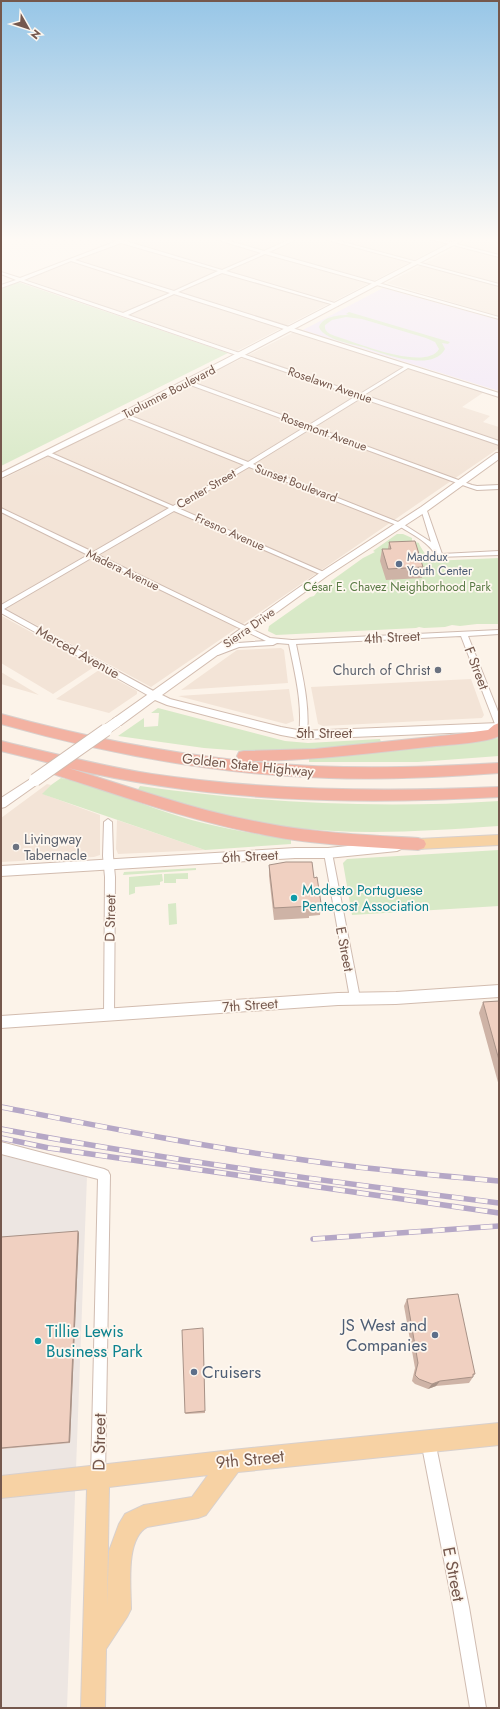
<svg xmlns="http://www.w3.org/2000/svg" width="500" height="1709" viewBox="0 0 500 1709" font-family="Jost,sans-serif">
<style>
.residential{fill:#f3e4d7}
.industrial{fill:#ede6e2}
.education{fill:#f0e5f8}
.green{fill:#d8e9c7;fill-rule:evenodd}
.lines{fill:none;stroke-linecap:round;stroke-linejoin:round}
.street-casing{stroke:#d0bcb1;stroke-width:2}
.secondary-casing{stroke:#d2bcaf;stroke-width:2}
.primary-casing{stroke:#d8d0cd;stroke-width:2}
.highway-casing{stroke:#d8d0cd;stroke-width:2}
.street{fill:#fff;fill-rule:evenodd}
.secondary{fill:#fff;fill-rule:evenodd}
.primary{fill:#f7d2a4;fill-rule:evenodd}
.highway{fill:#f3b2a2;fill-rule:evenodd}
.rail-casing{stroke:#b5a7c6;stroke-width:5.5}
.rail{stroke:#fef7ef;stroke-width:4;stroke-dasharray:12;stroke-linecap:butt}
.secondary-bridge-far1-casing{stroke:#d2bcaf;stroke-width:11;stroke-linecap:butt}
.secondary-bridge-casing{stroke:#d2bcaf;stroke-width:14;stroke-linecap:butt}
.secondary-bridge-far1{stroke:#fff;stroke-width:10}
.secondary-bridge{stroke:#fff;stroke-width:12}
.wall{fill:#ceb3a6}
.shaded-wall{fill:#a89287}
.building{fill:#f0d0c1;stroke:#a89287}
.service-dot{fill:#5c6f8a;stroke:#fef7ef;stroke-width:1.5}
.worship-dot{fill:#6b7280;stroke:#fef7ef;stroke-width:1.5}
.culture-dot{fill:#0f9aa8;stroke:#fef7ef;stroke-width:1.5}
.labels{text-anchor:middle;dominant-baseline:central;stroke-width:3.5;stroke-linejoin:round;paint-order:stroke}
.far-street-label{font-size:12px;fill:#75584d;stroke:#fef7ef}
.far-service-label{font-size:12px;fill:#4e5e75;stroke:#fef7ef;text-anchor:start}
.far-park-label{font-size:12px;fill:#597a45;stroke:#fef7ef}
.street-label{font-size:14px;fill:#75584d;stroke:#fef7ef}
.worship-label{font-size:14px;fill:#5b616d;stroke:#fef7ef;text-anchor:end}
.culture-label{font-size:14px;fill:#0d838f;stroke:#fef7ef;text-anchor:start}
.near-service-label{font-size:17px;fill:#4e5e75;stroke:#fef7ef;text-anchor:end}
.near-culture-label{font-size:17px;fill:#0d838f;stroke:#fef7ef;text-anchor:start}
.near-street-label{font-size:17px;fill:#75584d;stroke:#fef7ef}
</style>
<rect width="100%" height="100%" fill="#fcf3e9"/>
<!-- residential -->
<path class="residential" d="M129,239H455L237,351L25,279Z
M472,239H492L499,247V316L387,283Z
M294,332L484,392L462,407L490,416L483,422L499,427V448L151,687L1,606V480Z
M1,616H2L94,667L53,694L1,663Z
M281,648L284,650L288,683L181,690L237,650Z
M99,670L137,691V694L109,713L56,699Z
M1,672L39,695L1,684Z
M471,679L484,715L482,718L323,726L318,724L311,687Z
M289,689L294,721L286,724L178,696Z
M47,784L51,785L43,794L100,815V855L94,857L1,862V818Z
M117,820L205,850L118,854L116,849Z"/>
<!-- industrial -->
<path class="industrial" d="M1,1155L87,1176L67,1708H1Z"/>
<!-- education -->
<path class="education" d="M383,288L499,320V391L303,330Z"/>
<!-- green -->
<path class="green" d="M18,282L228,353L1,466V289Z
M349,312L450,342L448,344L442,343L445,349C432,373 381,353 363,347C351,344 323,339 319,327C323,316 339,315 349,315L346,314ZM346,317L362,319L426,338L435,342L439,349C426,372 355,342 335,336C330,334 324,332 325,325L332,320Z
M397,534H403L412,538V541L419,543C419,546 429,559 431,561L499,558V624H477L460,626L452,625L445,627L424,628L419,627L416,628L276,635L268,631L269,626L310,597L314,596L318,591L322,590L323,587L331,583V581L363,558L375,552L373,551Z
M158,708L285,741L308,743L380,739L381,742L322,749L257,752L204,748L118,736L144,718V727L158,726L159,713H151Z
M499,738V756L418,762H309V758Z
M61,778C93,783 123,797 154,808C198,824 245,833 291,839V844L205,850L42,794L51,785Z
M140,786C260,803 378,809 499,801V826C428,831 358,836 287,827C236,821 186,805 137,791Z
M499,850V906L352,915L343,863L347,859Z
M196,868V870L123,875L124,872Z
M188,873V879H176V883H164V874Z
M162,874L163,881L160,882V885L135,887V893L129,895V877Z
M176,903L177,924L169,925L168,904Z"/>
<g class="lines">
<!-- street casing -->
<g class="street-casing">
<path id="street" d="M111,239L122,240L222,270L261,253L215,239H222L264,251L291,239H297L269,252L499,317V319L265,254L226,271L338,304V306L222,273L178,292L499,393V397L408,368L364,395L499,441V445L361,398L314,427L472,485L477,486L499,485V489L477,490L468,487L310,429L253,464L403,524L431,542L421,509L426,508L442,554L499,551V555L437,557C429,542 413,535 399,526L249,467L178,508L326,573V575H322L174,511L98,555L270,638L292,640L499,630V634L468,636L499,714V727L495,724L461,636L296,644C302,674 310,704 307,735L303,738L299,735C303,704 295,674 289,644L277,643L273,645L239,647L218,655H212V651L238,643L266,641L93,557L4,609L157,693L158,695L157,697H151L1,613V605L88,555L1,512V508L93,552L169,508L45,454V452H49L173,506L244,465L122,416V414H126L248,462L305,427L185,383V381H189L309,425L356,396L20,281L1,288V285L16,280L1,274V272L20,278L117,241ZM121,243L218,271L174,291L75,260ZM71,261L170,293L123,313L24,280ZM174,294L404,367L360,394L128,315Z
M324,239H332L499,284V286Z
M430,239H438L499,255V257Z
M108,819L112,822L113,856L115,877L114,1014L113,1017L109,1019L105,1017L104,1014L105,877L103,856L104,822Z
M328,850L331,851L332,853L360,998L359,1001L355,1002L351,1001L350,998L324,853L325,851Z
M1,1142L104,1169L108,1171L110,1175L105,1477L103,1482L98,1484L93,1482L91,1477L98,1179L1,1154Z
M428,1434L433,1436L435,1441L469,1607L486,1708H470L453,1607L421,1441L423,1436Z"/>
</g>
<!-- secondary casing -->
<g class="secondary-casing">
<path id="secondary" d="M458,239H465L127,417L1,478V473L121,413Z
M495,239H499V243L497,242Z
M496,453H499V459L427,511L327,576L162,695L170,699L281,727L303,731L499,723V731L303,739L281,735L167,705L155,700L121,725H113L112,722L113,719L321,572L421,507Z
M35,776L39,777L41,780L39,783L5,807L1,808V798Z
M397,841L401,843L403,846L401,849L397,851L328,858H295L1,876V866L295,848H328Z
M499,985V997L396,1004L338,1005L1,1028V1016L338,993L396,992Z"/>
</g>
<!-- primary casing -->
<g class="primary-casing">
<path id="primary" d="M499,835V845L418,849L413,848L411,844L413,840L418,839Z
M499,1423V1445L238,1472L206,1515L198,1518L147,1527C125,1539 131,1587 131,1609L127,1617L106,1649L105,1708H81L87,1489L1,1498V1476L232,1450ZM208,1475L192,1497L144,1505L125,1514L119,1524L109,1551L107,1606L109,1487Z"/>
</g>
<!-- highway casing -->
<g class="highway-casing">
<path id="highway" d="M1,714C81,736 161,752 243,761L239,760L237,756L239,752L244,751L315,749L450,735L488,730L494,725L499,723V736C490,742 449,745 436,746C373,753 309,761 245,761C330,770 414,768 499,763V773C443,777 386,780 329,778C219,775 108,754 1,724Z
M1,741C51,753 101,766 152,774C267,791 383,792 499,787V797C354,805 210,802 68,768C133,788 197,811 264,823C315,833 366,835 418,838L424,840L426,844L424,848L418,850C367,847 315,845 265,835C190,821 119,795 47,772L45,768L47,764L50,763L1,751Z"/>
</g>
<!-- street -->
<use href="#street" class="street"/>
<!-- secondary -->
<use href="#secondary" class="secondary"/>
<!-- primary -->
<use href="#primary" class="primary"/>
<!-- highway -->
<use href="#highway" class="highway"/>
<!-- rail casing -->
<g class="rail-casing">
<path id="rail" d="M1,1107C99,1126 198,1146 297,1159C364,1169 431,1175 499,1181
M1,1129C166,1160 332,1182 499,1203
M1,1138L49,1148L499,1213
M313,1239L499,1226"/>
</g>
<!-- rail -->
<use href="#rail" class="rail"/>
<!-- secondary-bridge-far1 casing -->
<g class="secondary-bridge-far1-casing">
<path id="secondary-bridge-far1" d="M104,731L117,722"/>
</g>
<!-- secondary-bridge casing -->
<g class="secondary-bridge-casing">
<path id="secondary-bridge" d="M35,780L106,730"/>
</g>
<!-- secondary-bridge-far1 -->
<use href="#secondary-bridge-far1" class="secondary-bridge-far1"/>
<!-- secondary-bridge -->
<use href="#secondary-bridge" class="secondary-bridge"/>
</g>
<!-- wall -->
<path class="wall" d="M389,542L423,567L422,578L386,580L380,561L382,549H388Z
M269,865L314,878L321,903L320,915L309,916V918L274,920L269,876Z
M499,1001V1086L479,1013L483,1002Z
M79,1233L70,1443L1,1449V1237Z
M407,1299L475,1374L473,1376V1377L469,1383L436,1386L428,1389L415,1384L412,1381L415,1368L404,1306Z
M203,1330L205,1413L186,1414L185,1413Z"/>
<!-- shaded-wall -->
<path class="shaded-wall" d="M78,1231L79,1233L70,1443L69,1442Z
M440,1381L436,1386L428,1389L432,1384Z"/>
<!-- building -->
<path class="building" d="M415,541L423,567L388,569L382,549H391L389,542Z
M286,862H312L314,878L317,877L321,903L310,904V906L274,908L269,865Z
M499,1001V1060L483,1002Z
M78,1231L69,1442L1,1448V1237Z
M458,1294L475,1374H473V1377L440,1381L432,1384L419,1379L415,1375L418,1363L407,1299Z
M203,1328L205,1411L185,1413L182,1330Z"/>
<!-- sky -->
<linearGradient id="sky" x2="0" y2="1"><stop stop-color="#97c6e7"/><stop offset="0.5" stop-color="#fefaf5"/><stop offset="1" stop-color="#fefaf5" stop-opacity="0"/></linearGradient>
<rect width="500" height="479" fill="url(#sky)"/>
<!-- markers -->
<g class="service-dot">
<circle cx="399" cy="564" r="4"/>
<circle cx="435" cy="1335" r="4"/>
<circle cx="194" cy="1372" r="4"/>
</g>
<g class="worship-dot">
<circle cx="438" cy="670" r="4"/>
<circle cx="16" cy="847" r="4"/>
</g>
<g class="culture-dot">
<circle cx="294" cy="898" r="4"/>
<circle cx="38" cy="1341" r="4"/>
</g>
<g class="labels">
<!-- far-street labels -->
<g class="far-street-label">
<text transform="translate(330 385) rotate(19)">Roselawn Avenue</text>
<text transform="translate(169 392) rotate(-27)">Tuolumne Boulevard</text>
<text transform="translate(324 432) rotate(20)">Rosemont Avenue</text>
<text transform="translate(296 483) rotate(21)">Sunset Boulevard</text>
<text transform="translate(206 489) rotate(-30)">Center Street</text>
<text transform="translate(230 532) rotate(24)">Fresno Avenue</text>
<text transform="translate(123 570) rotate(26)">Madera Avenue</text>
<text transform="translate(249 628) rotate(-35)">Sierra Drive</text>
</g>
<!-- far-service labels -->
<g class="far-service-label">
<text x="407" y="557">Maddux<tspan x="407" dy="14">Youth Center</tspan></text>
</g>
<!-- far-park labels -->
<g class="far-park-label">
<text x="397" y="587">César E. Chavez Neighborhood Park</text>
</g>
<!-- street labels -->
<g class="street-label">
<text transform="translate(392 637) rotate(-3)">4th Street</text>
<text transform="translate(78 652) rotate(29)">Merced Avenue</text>
<text transform="translate(477 668) rotate(69)">F Street</text>
<text x="324" y="733">5th Street</text>
<text transform="translate(248 765) rotate(6)">Golden State Highway</text>
<text transform="translate(250 856) rotate(-3)">6th Street</text>
<text transform="translate(110 918) rotate(-89)">D Street</text>
<text transform="translate(345 949) rotate(79)">E Street</text>
<text transform="translate(250 1005) rotate(-4)">7th Street</text>
</g>
<!-- worship labels -->
<g class="worship-label">
<text x="430" y="670">Church of Christ</text>
<text x="24" y="839" text-anchor="start">Livingway<tspan x="24" dy="16">Tabernacle</tspan></text>
</g>
<!-- culture labels -->
<g class="culture-label">
<text x="302" y="890">Modesto Portuguese<tspan x="302" dy="16">Pentecost Association</tspan></text>
</g>
<!-- near-service labels -->
<g class="near-service-label">
<text x="427" y="1325">JS West and<tspan x="427" dy="20">Companies</tspan></text>
<text x="202" y="1372" text-anchor="start">Cruisers</text>
</g>
<!-- near-culture labels -->
<g class="near-culture-label">
<text x="46" y="1331">Tillie Lewis<tspan x="46" dy="20">Business Park</tspan></text>
</g>
<!-- near-street labels -->
<g class="near-street-label">
<text transform="translate(99 1442) rotate(-89)">D Street</text>
<text transform="translate(250 1459) rotate(-6)">9th Street</text>
<text transform="translate(454 1574) rotate(79)">E Street</text>
</g>
</g>
<!-- border -->
<rect width="500" height="1709" fill="none" stroke="#75584d" stroke-width="4"/>
<!-- north arrow -->
<g transform="translate(28 28) rotate(129)" stroke="#fef7ef" stroke-width="3" paint-order="stroke">
<path d="M0-3L7 15L0 10L-7 15Z" fill="#75584d"/>
<text y="-6" font-size="11" font-weight="bold" text-anchor="middle" fill="#75584d">N</text>
</g>
</svg>
